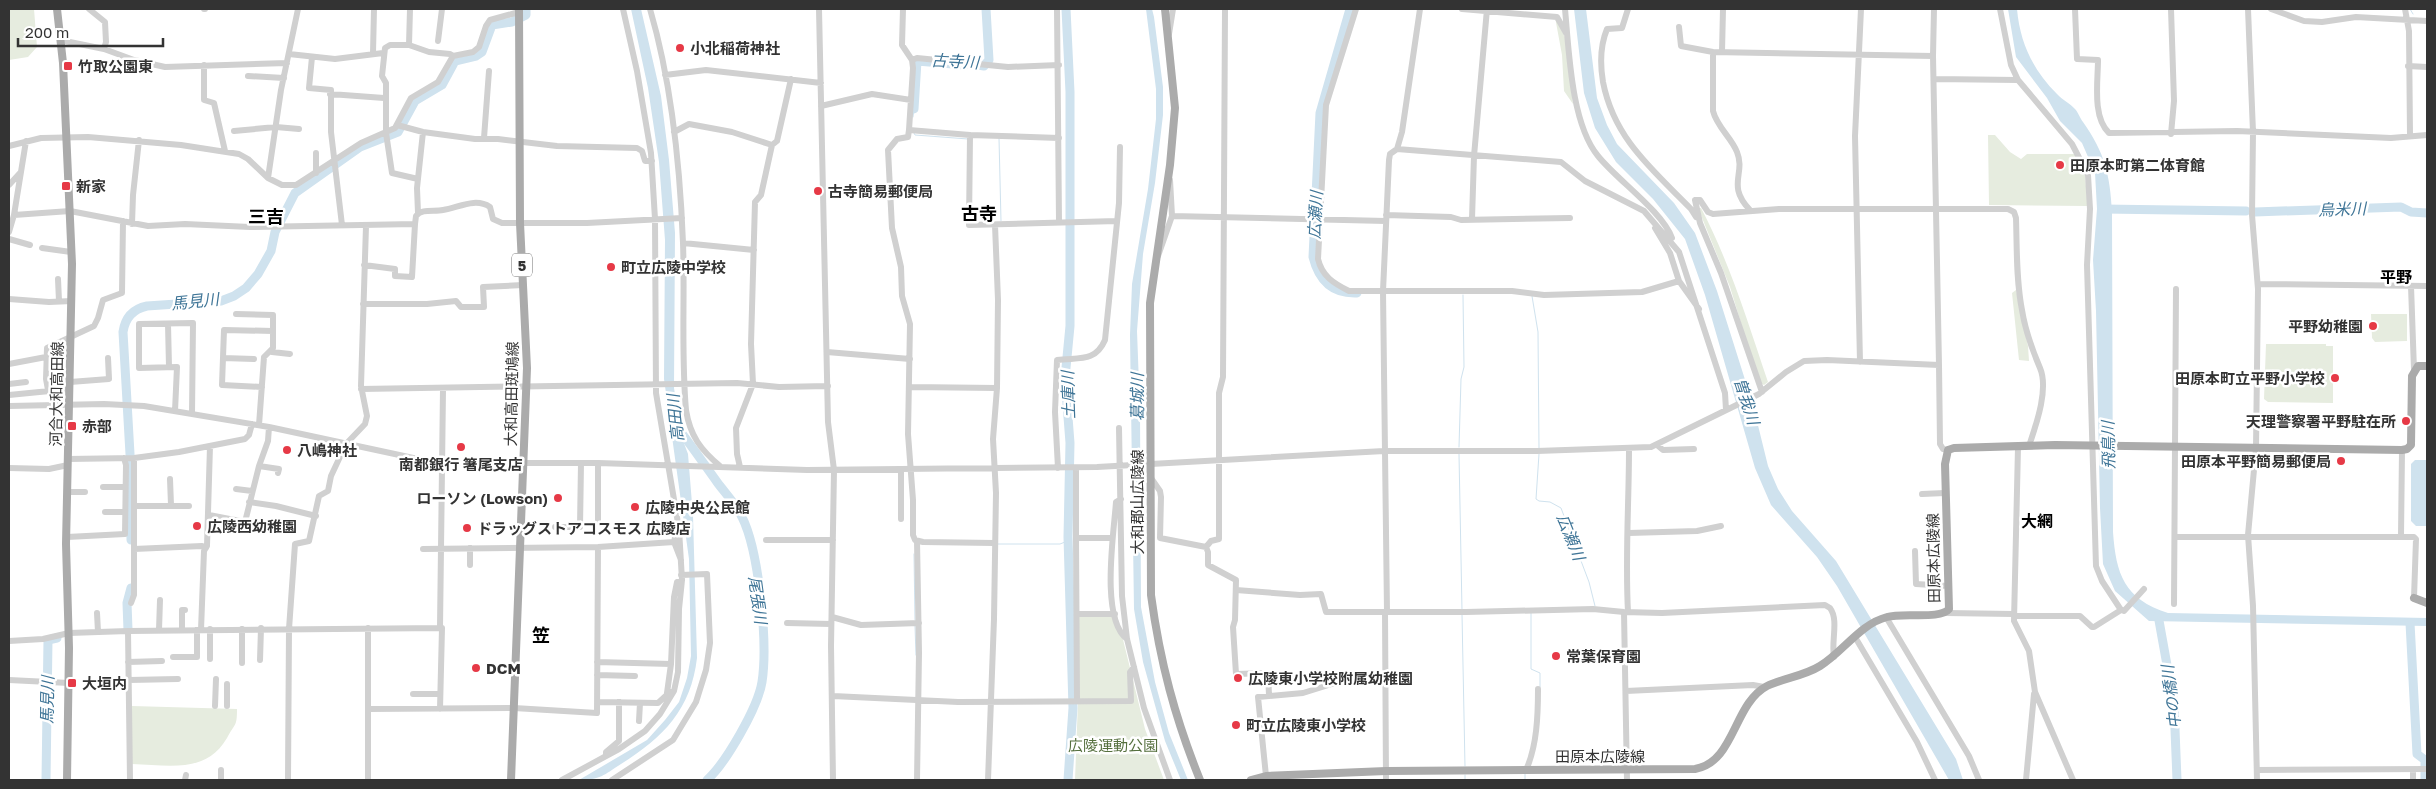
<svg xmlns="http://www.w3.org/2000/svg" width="2436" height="789" viewBox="0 0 2436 789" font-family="'Golos Text','Noto Sans JP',sans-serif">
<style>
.green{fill:#e6ecdf}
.water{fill:#cfe2ee}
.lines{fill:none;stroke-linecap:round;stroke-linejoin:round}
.stream{stroke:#cfe2ee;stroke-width:1}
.river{stroke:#cfe2ee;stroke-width:9}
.minor{stroke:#d0d0d0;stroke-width:6}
.major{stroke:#ababab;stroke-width:8}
.poi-dot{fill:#e63946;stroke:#fff;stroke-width:2}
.labels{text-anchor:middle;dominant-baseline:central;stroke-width:5;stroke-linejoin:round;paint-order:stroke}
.shield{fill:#fff;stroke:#707070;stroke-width:1}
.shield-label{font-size:14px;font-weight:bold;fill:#333}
.poi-label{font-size:15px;font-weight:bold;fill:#333;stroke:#fff;text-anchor:start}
.street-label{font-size:15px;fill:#333;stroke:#fff}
.park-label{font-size:15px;fill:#56703f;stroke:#fff}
.water-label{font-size:16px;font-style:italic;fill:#3f7597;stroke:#fff}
.neighbourhood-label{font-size:16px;font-weight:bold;fill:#000;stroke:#fff}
.quarter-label{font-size:18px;font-weight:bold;fill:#000;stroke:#fff}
</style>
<rect width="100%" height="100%" fill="#fff"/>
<!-- green -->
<path class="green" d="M9,9H34L37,47L28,57L9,60Z
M1555,17L1565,37L1573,104L1564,91L1562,55Z
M1988,135H1995L2010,152L2021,159L2027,154H2076L2085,176L2088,206L1989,205Z
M1698,208H1701C1730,263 1748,323 1768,382L1764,385L1759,382L1730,287Z
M2016,290L2028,346L2029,361L2019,360L2012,293Z
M2371,314H2407V341L2375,342L2372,338Z
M2266,344H2326V346H2333V403L2268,402L2264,399Z
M1116,611L1145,729L1164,780H1075L1078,701L1074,613Z
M132,706L237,709C237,727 235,723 227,738C206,774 169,765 132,764Z"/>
<!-- water -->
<path class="water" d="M631,9H641L661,96L669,160L675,233L674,388L682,438L688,454L693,516L697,658C691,709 664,737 621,764C604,775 600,780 579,780L647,740L665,720L679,702L687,678L691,656L689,559L664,379L665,240L659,162L648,88Z
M1146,9H1152L1154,17L1163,87V115L1155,183L1143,254L1137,331L1140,411L1141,607L1155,682L1169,733L1188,780H1181L1165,741L1143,662L1134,609L1130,335L1132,284L1148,189L1156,119V89Z
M1574,9H1586L1597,98L1607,125L1617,144L1674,203L1695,233L1717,291L1753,405L1768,466L1778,489L1792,511L1836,561L1956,759L1963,780H1949L1837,586L1817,557L1771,505L1755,468L1705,295L1685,239L1653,199L1616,162L1595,128L1584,93Z
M2008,9H2017C2020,43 2033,70 2057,94C2062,100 2070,103 2075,109C2078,112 2080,118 2083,122C2105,153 2110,175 2112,212L2113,532C2116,574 2124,599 2168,613L2427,618V626L2149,621L2115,591L2103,564L2100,508L2096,311L2093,260L2097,209L2095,173L2082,143L2060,121L2047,98L2016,57Z
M2415,460H2427V526H2416L2411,521V464Z"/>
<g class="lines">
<!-- stream -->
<path class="stream" d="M2410,9L2413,14
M913,117L914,109
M914,133L915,135L968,139
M999,138L1001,221
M1532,296L1538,332L1539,448
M1459,447L1461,379L1464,367L1463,295
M1459,454L1462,610
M1539,454L1536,499L1539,501L1550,502L1561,508L1589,582L1595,606
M997,544H1060L1065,542L1068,537
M914,554L915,620
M1531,613V669L1540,673V687
M1462,614L1465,766
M915,626L916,655
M1525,774V780
M1465,775V780"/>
<!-- river -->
<path class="river" d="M1066,9L1070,92V326L1065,378L1070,443L1068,537L1073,708L1068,780
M1350,9L1320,113L1313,257C1319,281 1332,294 1357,293
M978,65L984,66L989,60L986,9
M914,109L917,61L965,65
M2103,209L2246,211
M2255,212L2401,207L2411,212L2427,213
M677,427C691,445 704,464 717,482C725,493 736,504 742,517C759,551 768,643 762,682C758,707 726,763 707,780
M131,540L130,454L123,332C125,318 133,309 147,306L221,301L234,296L246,288L258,274L271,251L275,232L295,193L360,147L398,132L415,101L442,85L455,61L476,56L482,52L492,25L512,22L526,15V9
M2158,615L2174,704L2177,780
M2410,623L2417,754L2425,760V780
M128,630L127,603L131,588
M46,780L48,640L57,638"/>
<!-- minor -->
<path class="minor" d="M89,9L105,22L106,42L104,49
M204,9H205
M410,9L409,45H390L385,48L382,76L386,83V133L392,173L418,179
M623,9L637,71L651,153L655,219L656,393L678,523L674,542L681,560
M650,9C672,84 680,165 683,243C685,298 681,355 686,410C690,436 701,450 720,466
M819,9L828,422L834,470L831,646L833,780
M903,9L902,45L912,60L913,68L909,130L908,137L897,139L888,150L892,228L901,267L902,296L910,324L908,434L913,500V535L915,540L923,542L994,543
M1057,9L1059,222
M1356,9L1326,105L1318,259C1322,276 1333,283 1349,291H1512L1544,295L1642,292L1679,281L1699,309
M1462,9L1557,17L1566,33
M1565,9C1569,51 1571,123 1598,156C1617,180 1662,211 1672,238
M1628,9L1622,28L1607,29C1600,46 1600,64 1603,82C1614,139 1653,170 1691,209L1696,217
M1934,9L1933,56L1939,365
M2000,9L2011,65L2018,80L2072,144L2088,175L2090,209L2087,265L2096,566L2102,581L2121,610
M2075,9L2077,59L2098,60C2098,81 2092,117 2109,133L2237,131L2391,138L2427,135
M2171,9L2174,101L2171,134
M2248,9L2253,132L2252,215L2258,289L2256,448L2248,535L2253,606L2257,780
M2271,9L2304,21L2322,22L2356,17L2427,21
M2405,9L2409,31L2410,136
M1679,27L1681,46L1713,52L1933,56
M1169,34L1173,9
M60,40L104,49L134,60L165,67L287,63
M438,41L442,9
M409,45L429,52L450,54L453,56
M1713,52V111C1717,127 1731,137 1737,152C1746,174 1726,185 1750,210
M1722,52L1723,9
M373,53L374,9
M289,54L335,59L383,53
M312,57L309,88L331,90V132L342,225
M912,60L917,58L1008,67L1059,65
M204,65V100L214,103L225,151
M2408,66L2427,67
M665,75L706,70L821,83
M248,76L284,78
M1934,79L2018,80
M330,94L384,98
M821,106L872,94L911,100
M397,125L423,132L475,139H498L557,146L637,148L642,151L645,161H652
M909,130L970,135L969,225L1117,221
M234,131L276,127L299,129
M674,132L689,124L732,132L772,145
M970,135L1059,138
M484,138L489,71
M9,146L41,138L88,137L181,145L239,154L248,159L268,178L282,185H296L361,143L395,128L411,98L438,82L453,56L473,52L479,47L486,26L490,20L519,12
M1397,149L1561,162L1585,181L1644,211L1679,252L1725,393L1726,410
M316,153V173
M268,178L281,90L298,9
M1170,180L1172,216
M9,185L20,173
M418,213L417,188L423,132
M14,215L70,211L148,226L185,224L250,227L415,224L416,216C422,208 434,212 443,210C458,208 475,197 490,207L493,219L502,223H587L682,218
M1386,215L1451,217L1461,220L1570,218
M1472,219L1474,156L1487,9
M132,224L133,195L139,140
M1655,228L1670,253L1679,281
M9,232L14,215L26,141
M9,239L30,245
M683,243L754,250
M42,248L71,252
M1158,256L1172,216L1386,221
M364,265L395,269V276L412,277L415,224
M58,279L59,301
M2258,284L2427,286
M2411,286L2414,370
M9,299L49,302L72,301
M363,304H427L456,301L461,307H484L483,287L523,285
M236,314L273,315V348L264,357L259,425
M168,324L169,367
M272,352L290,354
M827,352L910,359
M223,358L254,359
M1860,362L1855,136L1861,9
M9,364L46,357
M70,382L109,379L108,358
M9,384L26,382
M262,387L222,385L224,330L273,331
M910,387L997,388
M361,389L737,383L779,387L828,386
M48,390L46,379L47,348L94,326L98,318L103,300L122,293L123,221
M1762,392L1721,273L1700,223L1695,200H1700L1708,212L1713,214L1779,209H2008L2014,212L2016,218C2017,248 2016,280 2022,310C2025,330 2032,349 2040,368C2049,389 2036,425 2029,446
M9,395L70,389
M9,406L104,404L144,406L269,427L418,459L451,463H598L807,470L1097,467L1384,451H1537L1651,447L1759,394L1786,372L1804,361L1827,360L1939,365L1940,444L1943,449L1948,450
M175,411L177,367L139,368V324L193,323L192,414
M1119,428L1122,596L1127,639L1144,708L1170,780
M1657,445L1663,450L1694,449
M2018,447L2014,621L2029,651L2035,692L2073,780
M68,459L134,458L179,452L245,439L249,435L252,424
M259,466L279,469L278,473
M740,467L737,454L736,428L753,384L751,344L755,202L761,195L772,145L777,141L791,79
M9,468L49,469L68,465
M1058,468L1055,412L1057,360C1078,357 1095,363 1105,340L1119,203L1120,147
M1076,468V538H1111
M1151,478L1160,491L1161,497L1160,538L1206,547
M170,479L171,505
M103,487H125
M236,489L252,491
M68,492H85
M1922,494L1945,493
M1121,499L1116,502C1114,532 1100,619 1127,639
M249,502L276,506L316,516
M134,506H189
M105,512H125
M209,515L245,522L259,466L268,441L269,427
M901,519V469
M598,522V463
M555,527H580L581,463
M1629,533L1697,531L1721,526
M2401,536L2402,450
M67,537L125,534L126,465L124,458
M2175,537H2414L2416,539L2414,598
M1076,538L1077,701
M766,540H833
M917,541L919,653L917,780
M1206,547L1211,541L1219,539V393L1223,377L1225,9
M1206,547L1208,552V565L1236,580L1235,620L1233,627L1236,674L1268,673L1269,695
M134,549L202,546L206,548
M423,549L598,547L674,542
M1915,551L1916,584L1948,586
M470,565V548
M1236,590L1300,595L1321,594L1326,612H1466L1593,609L1624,612L1662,613L1825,605L1830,608C1839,620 1831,641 1834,657
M131,603L134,595V458
M2174,604L2176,289
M1385,612L1386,780
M1387,612L1383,291L1389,160L1390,154L1397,149L1402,132L1420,9
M1624,612L1627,780
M1628,612C1625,557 1629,503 1629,449
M97,613L98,632
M1946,613L2013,614
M1077,614H1115
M2014,616H2080L2092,627H2094L2121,610L2124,611L2144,589
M832,617L861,625L919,623
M1886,617L1969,756L1979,780
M787,623L831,624
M440,628L443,389
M210,629V659
M242,629V663
M159,630L160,600
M182,630V610H185
M201,630L204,551L207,546L210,446
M128,631L130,780
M1855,637L1917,742L1935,780
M9,641L43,639L69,633L128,631L442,628L440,709
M173,657H197V630
M260,660L261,628
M128,662L162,661
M597,662L671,664
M597,675L635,676
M9,680L69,683
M129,680L178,679
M1626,691L1753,685L1764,687
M667,693L671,664L674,597L677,582L682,580
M413,694H440
M833,696L958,702L1131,701L1130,672L1134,667
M598,702L658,703L670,692
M215,706L216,679
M227,706V684
M368,709L514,708L597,713L598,547
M639,721L640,703
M606,754V752L619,741V702
M221,770V780
M1526,770C1537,746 1538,715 1538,689
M2257,770L2427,769
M2413,771V780
M1266,776L1258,697L1303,693L1335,683L1386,681
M185,780L186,775
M288,780L289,629L295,544L309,541L319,496L328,491L331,476L346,444L365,424L367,416L361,386L366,226
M368,780V628
M562,780L619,749L645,731L660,714L674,691L678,672L679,609L682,580L679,529
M612,780L673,740L696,702L706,670L710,643L707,574L681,575
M988,780L994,619L996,493L993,439L997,388L998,300L995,225
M2026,780L2034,694"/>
<!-- major -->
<path class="major" d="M57,9L63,63L72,264L66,544L69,648L67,780
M1165,9L1175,108L1170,165L1150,303L1151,595C1160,662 1175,718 1200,780
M2414,598L2427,603
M511,780L527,368L520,223L519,9
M1251,780L1266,776L1386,771L1695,769C1735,762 1733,704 1767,686C1784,678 1804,676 1820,666C1843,652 1860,624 1887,617C1903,612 1940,620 1949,609L1945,464L1948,450L1954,448L2055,445L2402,450L2407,449L2411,445L2412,376L2418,366H2427"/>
</g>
<!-- markers -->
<g class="poi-dot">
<circle cx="680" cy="48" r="5"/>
<rect x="63" y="61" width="10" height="10" rx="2.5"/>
<circle cx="2060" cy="165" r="5"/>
<rect x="61" y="181" width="10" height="10" rx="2.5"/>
<circle cx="818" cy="191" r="5"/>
<circle cx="611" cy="267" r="5"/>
<circle cx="2373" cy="326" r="5"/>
<circle cx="2335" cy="378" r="5"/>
<circle cx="2406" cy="421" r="5"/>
<rect x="67" y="421" width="10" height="10" rx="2.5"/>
<circle cx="461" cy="447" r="5"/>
<circle cx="287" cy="450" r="5"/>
<circle cx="2341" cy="461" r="5"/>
<circle cx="558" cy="498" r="5"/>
<circle cx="635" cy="507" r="5"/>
<circle cx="197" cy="526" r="5"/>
<circle cx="467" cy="528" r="5"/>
<circle cx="1556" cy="656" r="5"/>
<circle cx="476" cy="668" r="5"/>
<circle cx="1238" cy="678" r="5"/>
<rect x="67" y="678" width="10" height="10" rx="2.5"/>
<circle cx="1236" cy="725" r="5"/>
</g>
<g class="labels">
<!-- shield labels -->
<rect class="shield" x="512" y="253.5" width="20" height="23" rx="4"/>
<g class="shield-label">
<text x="522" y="265">5</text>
</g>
<!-- poi labels -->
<g class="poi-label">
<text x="690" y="48">小北稲荷神社</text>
<text x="78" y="66">竹取公園東</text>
<text x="2070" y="165">田原本町第二体育館</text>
<text x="76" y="186">新家</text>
<text x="828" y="191">古寺簡易郵便局</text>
<text x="621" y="267">町立広陵中学校</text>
<text x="2363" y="326" text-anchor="end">平野幼稚園</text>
<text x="2325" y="378" text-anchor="end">田原本町立平野小学校</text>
<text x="2396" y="421" text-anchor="end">天理警察署平野駐在所</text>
<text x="82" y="426">赤部</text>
<text x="297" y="450">八嶋神社</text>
<text x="2331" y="461" text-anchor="end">田原本平野簡易郵便局</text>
<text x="461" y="464" text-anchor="middle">南都銀行 箸尾支店</text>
<text x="548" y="498" text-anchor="end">ローソン (Lowson)</text>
<text x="645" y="507">広陵中央公民館</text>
<text x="207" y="526">広陵西幼稚園</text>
<text x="477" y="528">ドラッグストアコスモス 広陵店</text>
<text x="1566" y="656">常葉保育園</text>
<text x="486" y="668">DCM</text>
<text x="1248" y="678">広陵東小学校附属幼稚園</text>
<text x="82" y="683">大垣内</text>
<text x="1246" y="725">町立広陵東小学校</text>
</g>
<!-- street labels -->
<g class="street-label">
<text transform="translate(56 394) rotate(-89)">河合大和高田線</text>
<text transform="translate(511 394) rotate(-89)">大和高田斑鳩線</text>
<text transform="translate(1137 502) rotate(-90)">大和郡山広陵線</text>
<text transform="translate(1933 558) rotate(-91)">田原本広陵線</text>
<text x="1600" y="756">田原本広陵線</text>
</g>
<!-- park labels -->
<g class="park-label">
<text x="1113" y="745">広陵運動公園</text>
</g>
<!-- water labels -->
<g class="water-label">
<text transform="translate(955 61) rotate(3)">古寺川</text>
<text transform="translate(2342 209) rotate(-2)">烏米川</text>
<text transform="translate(1315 215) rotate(-87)">広瀬川</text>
<text transform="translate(195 301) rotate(-6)">馬見川</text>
<text transform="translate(1068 395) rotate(-92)">土庫川</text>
<text transform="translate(1137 397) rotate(-90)">葛城川</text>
<text transform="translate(1747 401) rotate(72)">曽我川</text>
<text transform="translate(675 418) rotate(-96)">高田川</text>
<text transform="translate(2108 445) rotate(-91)">飛鳥川</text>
<text transform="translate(1571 537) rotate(68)">広瀬川</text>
<text transform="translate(758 600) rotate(82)">尾張川</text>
<text transform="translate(2171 697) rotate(-97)">中の橋川</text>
<text transform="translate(47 700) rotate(-89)">馬見川</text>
</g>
<!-- neighbourhood labels -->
<g class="neighbourhood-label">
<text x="2396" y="277">平野</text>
<text x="2037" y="521">大網</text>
</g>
<!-- quarter labels -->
<g class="quarter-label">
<text x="979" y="213">古寺</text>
<text x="266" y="216">三吉</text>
<text x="541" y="635">笠</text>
</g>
</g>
<!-- border -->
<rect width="2436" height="789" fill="none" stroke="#333333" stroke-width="20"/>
<!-- scale -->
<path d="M18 38v8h145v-8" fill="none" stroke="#333333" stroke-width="2.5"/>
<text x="25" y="38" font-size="15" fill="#333333" stroke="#ffffff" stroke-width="4" paint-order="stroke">200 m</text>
</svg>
